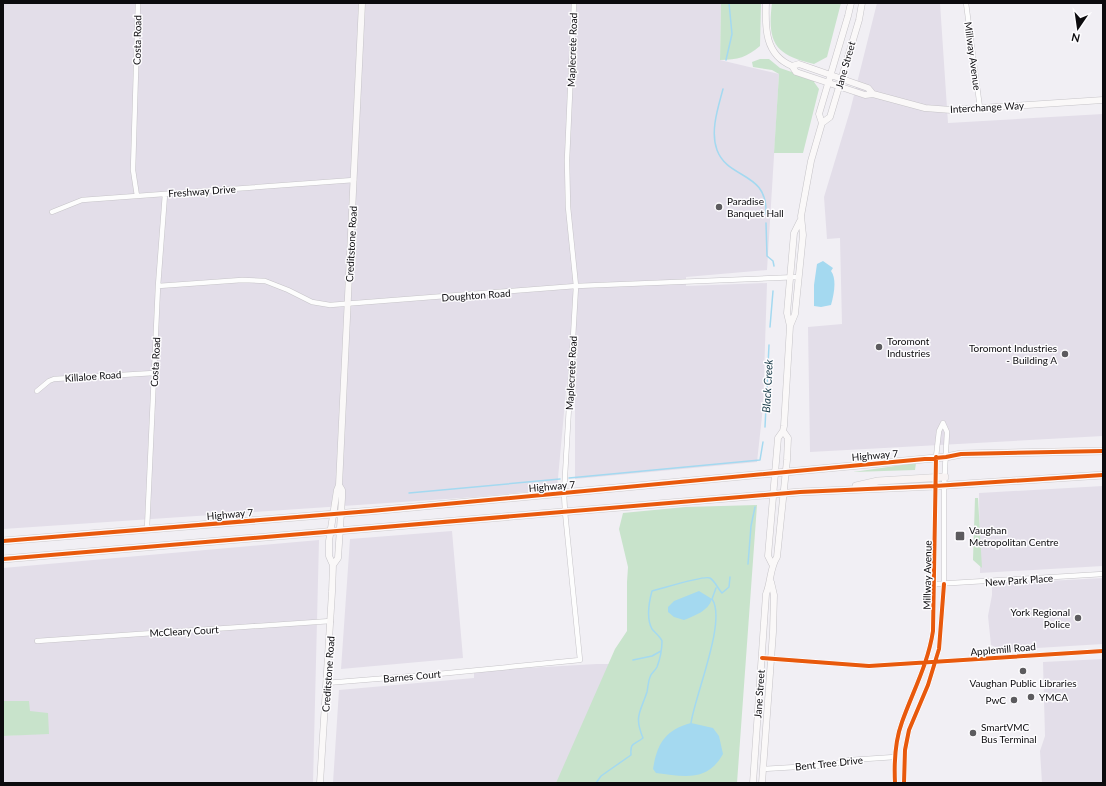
<svg xmlns="http://www.w3.org/2000/svg" width="1106" height="786" viewBox="0 0 1106 786" font-family="Lato,sans-serif">
<style>
.built{fill:#e3dee9}
.green{fill:#c8e3cb}
.water{fill:#a4d9f0}
.lines{fill:none;stroke-linecap:round;stroke-linejoin:round}
.stream{stroke:#a4d9f0;stroke-width:1.5}
.street-casing{stroke:#c6c4c8;stroke-width:5.5}
.secondary-casing{stroke:#c6c4c8;stroke-width:7}
.primary-casing{stroke:#cecdd0;stroke-width:8}
.street{stroke:#fdfdfd;stroke-width:4.5}
.secondary{stroke:#faf8f8;stroke-width:6}
.primary{stroke:#f8f3f3;stroke-width:7}
.cycleway-casing{stroke:#fdfcfe;stroke-width:6}
.cycleway{stroke:#e8590c;stroke-width:4}
.poi-dot{fill:#5c5b5e;stroke:#fdfcfe;stroke-width:1.5}
.labels{text-anchor:middle;dominant-baseline:central;stroke-width:3;stroke-linejoin:round;paint-order:stroke}
.street-label{font-size:10px;fill:#0c0b0e;stroke:#fdfcfe}
.poi-label{font-size:10px;fill:#0c0b0e;stroke:#fdfcfe;text-anchor:start}
.water-label{font-size:11px;font-style:italic;fill:#163a47;stroke:#fdfcfe}
</style>
<rect width="100%" height="100%" fill="#f1eff4"/>
<!-- built -->
<path class="built" d="M3,3H721L720,60L779,74L767,270L686,277V286L767,283L763,407L757,462L575,479V379L567,380L557,489L476,497L3,529Z
M877,3H940L948,123L1103,114V436L810,452L808,327L842,324L840,238L827,239L824,197L850,111Z
M1103,486V566L980,573L979,493Z
M452,531L463,658L341,669L350,539Z
M319,540L313,783H3V736L49,733L29,711L3,704V568Z
M1103,578V644L1002,650L991,645L988,616L992,595V584Z
M1103,659V783H1042L1040,751L1045,736L1043,662Z
M597,664H618L562,783H333L339,690L474,678V671Z"/>
<!-- green -->
<path class="green" d="M721,3H761L760,46C747,57 738,60 720,60Z
M772,3H841L827,57L814,64C775,55 767,43 772,3Z
M760,59H769L780,68L815,80L814,82L819,89L803,153H774L779,74L772,70L753,67L752,62Z
M916,463L915,470L853,472Z
M975,498H978L982,568L973,560Z
M757,505L737,783H556L615,649L627,631V582L628,567L619,529L623,513L685,507Z
M3,701H29L30,711L48,713L49,734L3,736Z"/>
<!-- water -->
<path class="water" d="M823,261L833,268L831,271C837,279 834,295 831,305L821,307L814,306V285L817,264Z
M699,591L712,599C708,611 696,615 684,620L674,617L668,612V607L674,601Z
M691,723L713,728L719,736L723,754C707,783 683,776 656,773L653,769C657,744 665,730 691,723Z"/>
<g class="lines">
<!-- stream -->
<path class="stream" d="M726,60L732,34L729,3
M723,89C718,108 710,131 717,150C728,180 768,171 766,214
M766,223L767,256L773,261L774,266
M770,327L773,291
M765,427L769,345
M569,478L760,460L763,442
M409,493L560,479
M748,564L751,526L755,507
M633,660L652,656L661,651
M691,723C695,695 727,620 712,599L716,588
M596,783L601,776L631,755C630,742 634,745 643,738C634,716 640,713 647,692C648,687 648,682 650,677C651,673 655,671 657,667C660,659 662,650 662,641C660,636 655,633 652,629C646,618 649,602 652,591C661,589 704,575 710,578C715,581 718,589 722,593L729,587L730,577"/>
<!-- street casing -->
<g class="street-casing">
<path id="street" d="M966,3L980,108
M137,196L133,170L138,3
M52,212L82,200L354,180
M158,286L242,280L265,281L288,290L312,302L330,305L576,286L798,277
M37,391L49,381L54,379L154,373
M147,529L158,286L165,194
M935,584L1103,574
M37,641L331,621
M762,658L869,666L1103,651
M326,683L438,674L580,660L565,512L564,493L576,286L568,207L567,160L574,3
M763,769L830,765L850,760L895,757
M895,783C894,763 895,741 902,722C913,691 928,664 933,631L936,457L939,431L943,423
M904,783L905,750L909,730L928,685L939,649L944,584V486L947,432L943,423"/>
</g>
<!-- secondary casing -->
<g class="secondary-casing">
<path id="secondary" d="M766,3C765,28 765,55 792,66L799,64L868,88L873,94
M792,66L796,72L865,95L873,94L925,108L951,110L1103,100
M822,123L819,114L848,16L851,3
M790,326L787,313L794,233L800,221
M772,564L768,556L778,438L783,431L784,426L790,326L795,314L803,235L801,216L811,161L822,123L830,117L859,20L862,3
M333,565L338,558L342,498V490L339,485
M320,783L332,592L333,565L329,556V541L337,490L339,485L362,3
M753,783L766,594C771,582 770,567 777,557L787,460L788,438L783,431
M762,783L773,632L774,595L771,582"/>
</g>
<!-- primary casing -->
<g class="primary-casing">
<path id="primary" d="M856,486L878,481L945,477
M3,541L371,511L946,457L961,454L1103,451
M3,559L800,492L935,486L1103,475"/>
</g>
<!-- street -->
<use href="#street" class="street"/>
<!-- secondary -->
<use href="#secondary" class="secondary"/>
<!-- primary -->
<use href="#primary" class="primary"/>
<!-- cycleway casing -->
<g class="cycleway-casing">
<path id="cycleway" d="M3,541L371,511L946,457L961,454L1103,451
M3,559L800,492L935,486L1103,475
M762,658L869,666L1103,651
M895,783C894,763 895,741 902,722C913,691 928,664 933,631L936,457
M904,783L905,750L909,730L928,685L939,649L944,584"/>
</g>
<!-- cycleway -->
<use href="#cycleway" class="cycleway"/>
</g>
<!-- markers -->
<g class="poi-dot">
<circle cx="719" cy="207" r="4"/>
<circle cx="879" cy="347" r="4"/>
<circle cx="1065" cy="354" r="4"/>
<rect x="955" y="531" width="10" height="10" rx="2"/>
<circle cx="1078" cy="618" r="4"/>
<circle cx="1023" cy="671" r="4"/>
<circle cx="1031" cy="697" r="4"/>
<circle cx="1014" cy="700" r="4"/>
<circle cx="973" cy="733" r="4"/>
</g>
<g class="labels">
<!-- street labels -->
<g class="street-label">
<text transform="translate(137 40) rotate(-89)">Costa Road</text>
<text transform="translate(572 50) rotate(-88)">Maplecrete Road</text>
<text transform="translate(973 56) rotate(82)">Millway Avenue</text>
<text transform="translate(845 65) rotate(-74)">Jane Street</text>
<text transform="translate(987 107) rotate(-3)">Interchange Way</text>
<text transform="translate(202 191) rotate(-4)">Freshway Drive</text>
<text transform="translate(351 244) rotate(-87)">Creditstone Road</text>
<text transform="translate(476 295) rotate(-4)">Doughton Road</text>
<text transform="translate(155 362) rotate(-87)">Costa Road</text>
<text transform="translate(571 373) rotate(-87)">Maplecrete Road</text>
<text transform="translate(93 376) rotate(-4)">Killaloe Road</text>
<text transform="translate(875 455) rotate(-5)">Highway 7</text>
<text transform="translate(552 486) rotate(-5)">Highway 7</text>
<text transform="translate(230 514) rotate(-5)">Highway 7</text>
<text transform="translate(927 575) rotate(-89)">Millway Avenue</text>
<text transform="translate(1019 580) rotate(-4)">New Park Place</text>
<text transform="translate(184 631) rotate(-3)">McCleary Court</text>
<text transform="translate(1003 649) rotate(-5)">Applemill Road</text>
<text transform="translate(328 674) rotate(-86)">Creditstone Road</text>
<text transform="translate(412 676) rotate(-5)">Barnes Court</text>
<text transform="translate(759 694) rotate(-86)">Jane Street</text>
<text transform="translate(829 763) rotate(-6)">Bent Tree Drive</text>
</g>
<!-- poi labels -->
<g class="poi-label">
<text x="727" y="201">Paradise<tspan x="727" dy="12">Banquet Hall</tspan></text>
<text x="887" y="341">Toromont<tspan x="887" dy="12">Industries</tspan></text>
<text x="1057" y="348" text-anchor="end">Toromont Industries<tspan x="1057" dy="12">- Building A</tspan></text>
<text x="969" y="530">Vaughan<tspan x="969" dy="12">Metropolitan Centre</tspan></text>
<text x="1070" y="612" text-anchor="end">York Regional<tspan x="1070" dy="12">Police</tspan></text>
<text x="1023" y="683" text-anchor="middle">Vaughan Public Libraries</text>
<text x="1039" y="697">YMCA</text>
<text x="1006" y="700" text-anchor="end">PwC</text>
<text x="981" y="727">SmartVMC<tspan x="981" dy="12">Bus Terminal</tspan></text>
</g>
<!-- water labels -->
<g class="water-label">
<text transform="translate(767 386) rotate(-87)">Black Creek</text>
</g>
</g>
<!-- border -->
<rect width="1106" height="786" fill="none" stroke="#0c0b0e" stroke-width="8"/>
<!-- north arrow -->
<g transform="translate(1078 28) rotate(193)" stroke="#fdfcfe" stroke-width="3" paint-order="stroke">
<path d="M0-3L7 15L0 10L-7 15Z" fill="#0c0b0e"/>
<text y="-6" font-size="11" font-weight="bold" text-anchor="middle" fill="#0c0b0e">N</text>
</g>
</svg>
